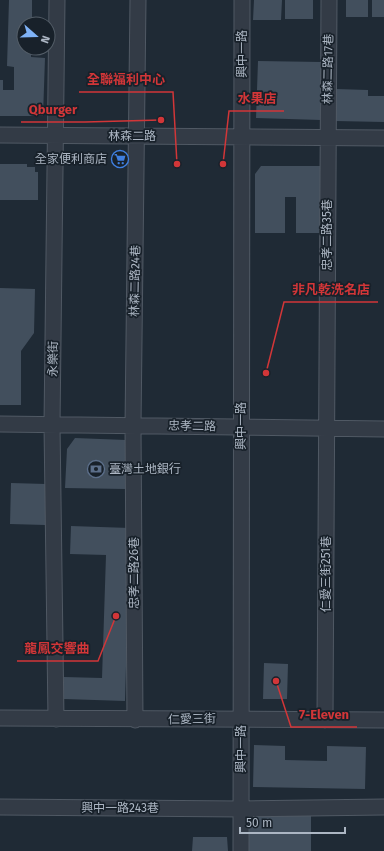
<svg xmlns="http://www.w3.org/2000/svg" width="384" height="851" viewBox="0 0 384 851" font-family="'Fira Sans','Noto Sans TC',sans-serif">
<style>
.building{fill:#424f5d}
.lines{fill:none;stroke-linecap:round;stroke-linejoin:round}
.street-casing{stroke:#505964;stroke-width:17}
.street{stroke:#333b46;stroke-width:15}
.labels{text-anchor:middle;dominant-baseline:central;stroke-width:3.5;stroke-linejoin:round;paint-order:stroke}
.street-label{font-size:12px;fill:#acb6c3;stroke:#18212a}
.poi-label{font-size:12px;fill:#acb6c3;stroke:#18212a;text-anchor:end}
.leader{fill:none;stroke:#d23638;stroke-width:1.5}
.callout-dot{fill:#d23638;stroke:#18212a;stroke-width:1.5}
.callout-label{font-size:13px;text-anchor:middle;font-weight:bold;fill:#d23638;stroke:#18212a;stroke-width:3.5;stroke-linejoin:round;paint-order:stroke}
</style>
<rect width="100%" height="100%" fill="#1f2a35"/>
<!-- building -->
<path class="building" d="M9,0H32V24H24V48H31V57L45,58L43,116H0V80H3V90H14V67L7,66Z
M254,0H282L281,20H253Z
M285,0H313V19H285Z
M346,0H368V17H346Z
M372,0H384V17H372Z
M258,61L322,62L321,120L256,118Z
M336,89L368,90V96H384V122L335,121Z
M0,164H27V167H35V172H38V200H0Z
M261,166H321V233H296V197H285V233H255V174Z
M0,288L35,289L34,333L21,351V405H0Z
M75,438L126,440L125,489L65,488L67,449Z
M11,483L46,484L45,525L10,524Z
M71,526L130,528L125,701L64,699V677L102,678L106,555L70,554Z
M264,663L288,664L287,699H263Z
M254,745L285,746V760L327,761V746L366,747L365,789L253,787Z
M247,814H311V851H247Z
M193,837H227L228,851H192Z"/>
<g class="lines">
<!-- street casing -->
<g class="street-casing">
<path id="street" d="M0,135L384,138
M0,424L384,429
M0,718L384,720
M56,719L52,425L57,0
M135,720L133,426L138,0
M325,720L329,0
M0,807L241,809L384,807
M241,851L242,0"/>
</g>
<!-- street -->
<use href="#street" class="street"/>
</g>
<!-- icons -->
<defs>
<g id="supermarket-ring" transform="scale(0.9)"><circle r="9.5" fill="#18212a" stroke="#3f7fe0" stroke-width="1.5"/><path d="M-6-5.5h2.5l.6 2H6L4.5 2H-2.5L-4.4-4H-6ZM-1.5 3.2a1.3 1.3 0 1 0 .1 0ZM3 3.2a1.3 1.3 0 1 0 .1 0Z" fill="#3f7fe0"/></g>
<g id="bank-ring" transform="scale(0.9)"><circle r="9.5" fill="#18212a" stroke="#5c6f8a" stroke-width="1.5"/><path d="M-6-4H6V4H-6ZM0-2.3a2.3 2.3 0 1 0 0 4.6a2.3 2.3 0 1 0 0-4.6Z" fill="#5c6f8a"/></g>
</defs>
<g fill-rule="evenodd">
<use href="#supermarket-ring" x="120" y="159"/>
<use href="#bank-ring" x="96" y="469"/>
</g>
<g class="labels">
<!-- street labels -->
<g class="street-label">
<text transform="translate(242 54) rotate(-90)">興中一路</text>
<text transform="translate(328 69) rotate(-89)">林森二路17巷</text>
<text x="132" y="136">林森二路</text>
<text transform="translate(327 235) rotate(-90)">忠孝二路35巷</text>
<text transform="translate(135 281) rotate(-89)">林森二路24巷</text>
<text transform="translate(53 359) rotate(-89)">永樂街</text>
<text transform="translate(192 426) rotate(1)">忠孝二路</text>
<text transform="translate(241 426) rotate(-90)">興中一路</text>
<text transform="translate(134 573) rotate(-90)">忠孝二路26巷</text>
<text transform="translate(326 574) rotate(-90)">仁愛三街251巷</text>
<text transform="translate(192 719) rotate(-1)">仁愛三街</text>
<text transform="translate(241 749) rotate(-90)">興中一路</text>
<text x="120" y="808">興中一路243巷</text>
</g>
<!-- poi labels -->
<g class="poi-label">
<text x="107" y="159">全家便利商店</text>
<text x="109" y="469" text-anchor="start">臺灣土地銀行</text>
</g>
</g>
<!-- callouts -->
<path class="leader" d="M177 164L173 92H79M223 164L229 111H284M161 120L85 122H21M266 373L284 302H378M116 616L98 661H17M276 681L291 727H357"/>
<g class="callout-dot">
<circle cx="177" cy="164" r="4"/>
<circle cx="223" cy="164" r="4"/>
<circle cx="161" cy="120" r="4"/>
<circle cx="266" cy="373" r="4"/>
<circle cx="116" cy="616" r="4"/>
<circle cx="276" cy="681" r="4"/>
</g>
<g class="callout-label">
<text x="126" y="84">全聯福利中心</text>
<text x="257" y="103">水果店</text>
<text x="53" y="114">Qburger</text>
<text x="331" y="294">非凡乾洗名店</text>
<text x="57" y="653">龍鳳交響曲</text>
<text x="324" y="719">7-Eleven</text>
</g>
<!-- north arrow -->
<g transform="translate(36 36) rotate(110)"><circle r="19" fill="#18212a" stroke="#535d67"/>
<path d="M0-3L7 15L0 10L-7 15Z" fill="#7fb2f6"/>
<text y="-6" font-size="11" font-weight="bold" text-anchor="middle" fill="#acb6c3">N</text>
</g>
<!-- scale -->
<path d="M240 827v6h105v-6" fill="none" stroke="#acb6c3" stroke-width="2"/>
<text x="246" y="827" font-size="12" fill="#acb6c3" stroke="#18212a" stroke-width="3" paint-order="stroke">50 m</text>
</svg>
